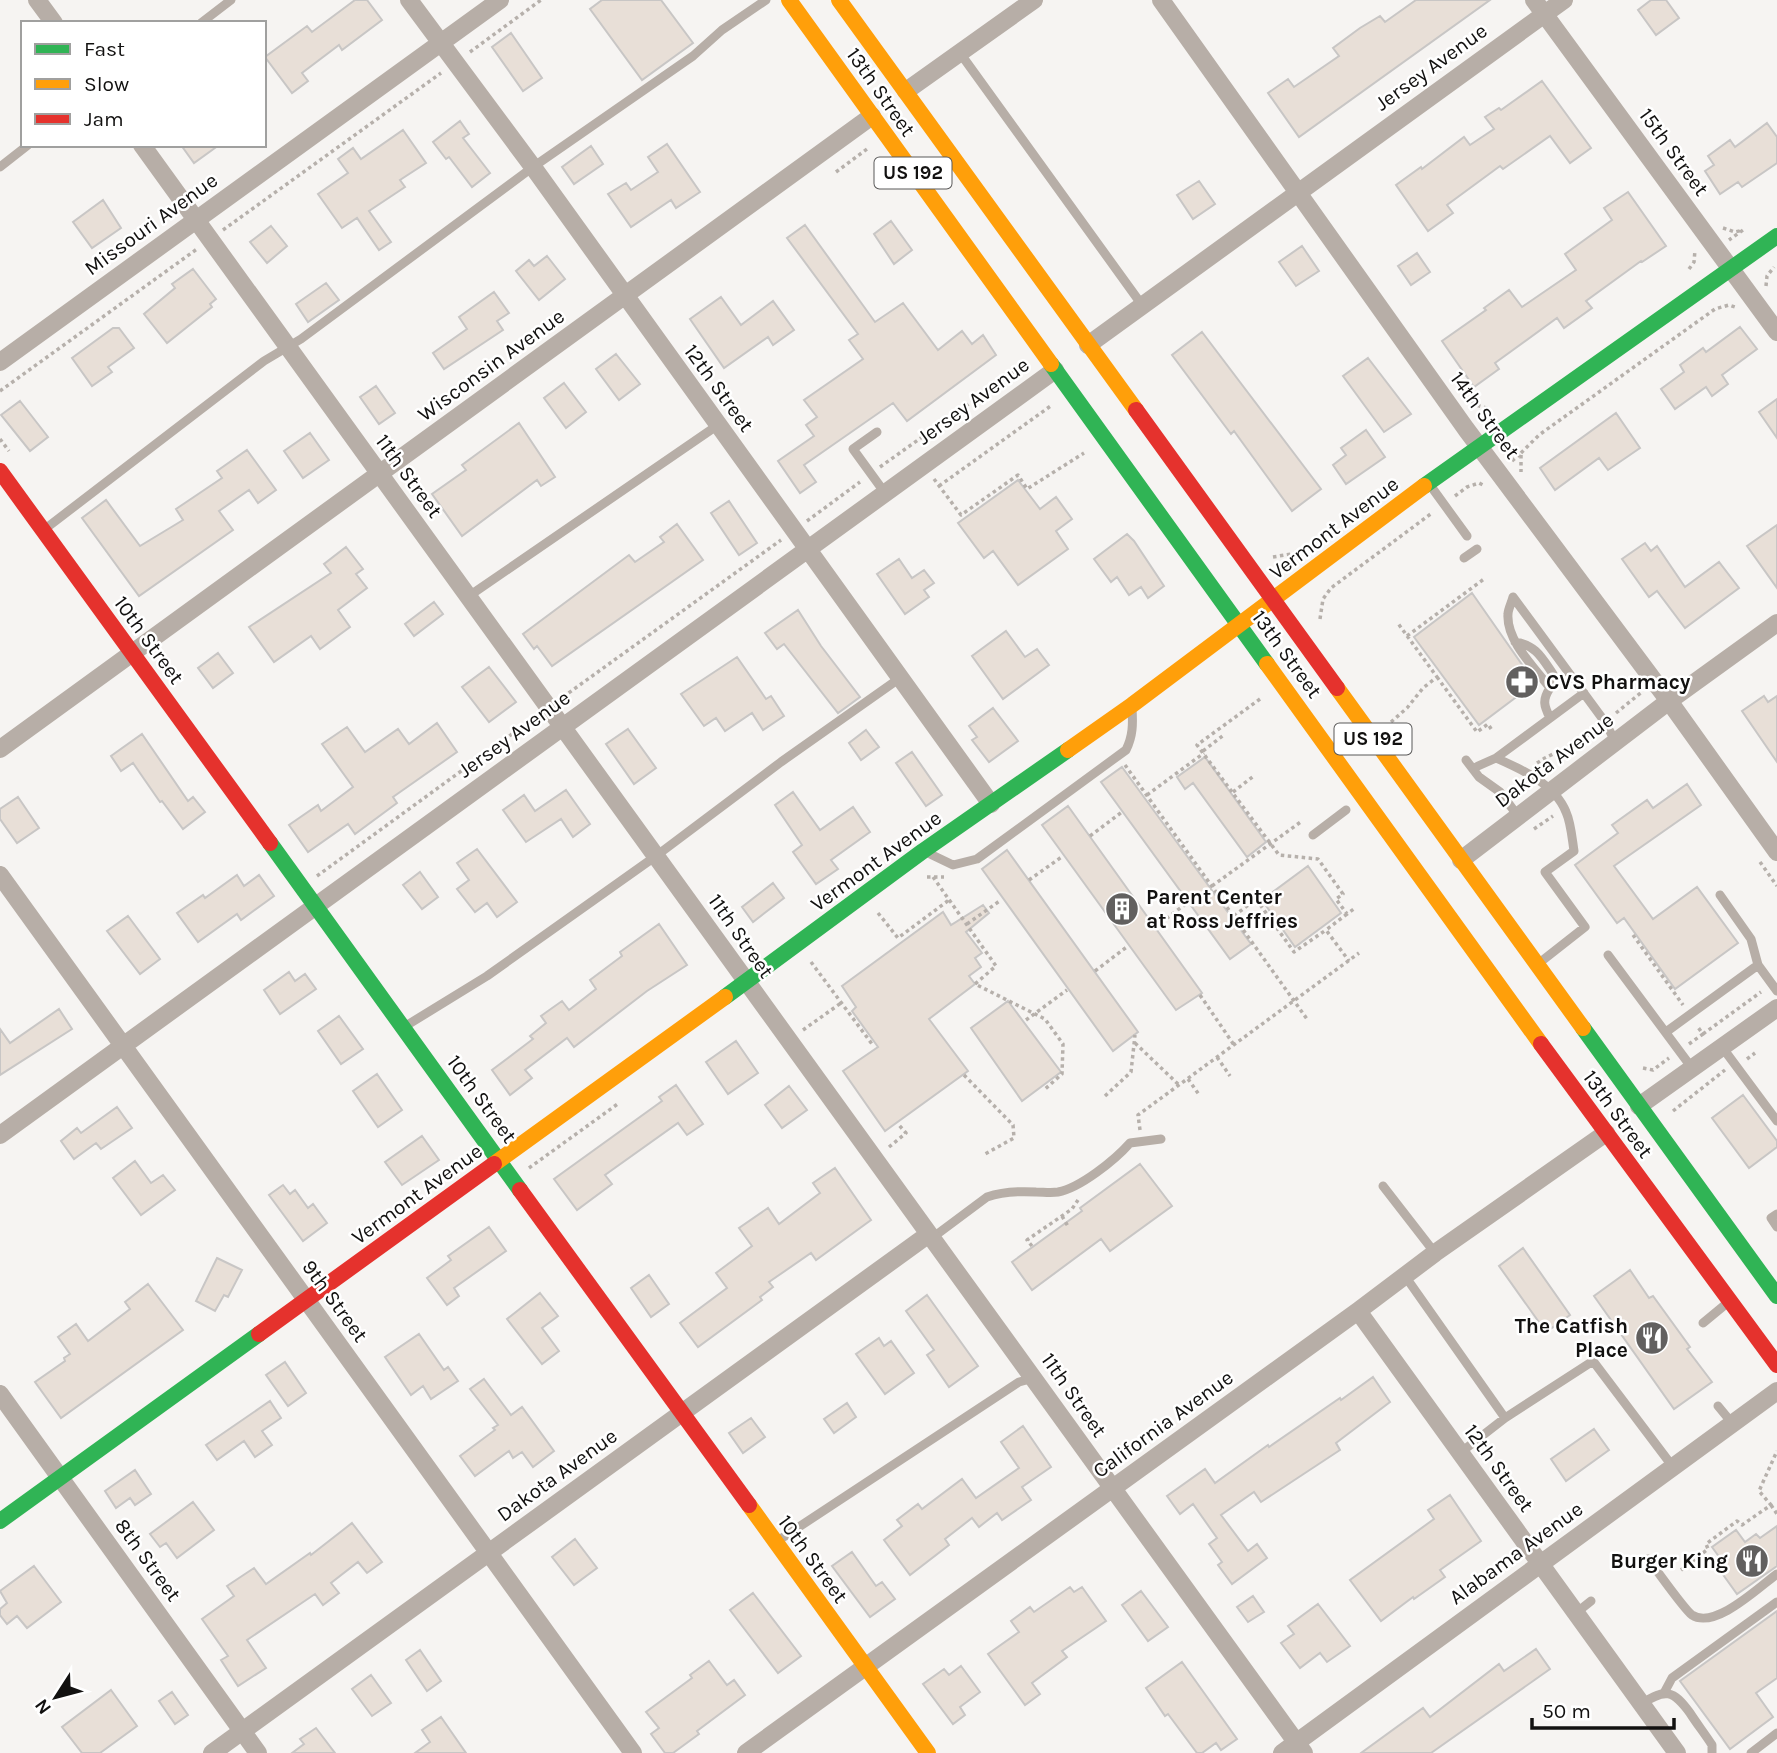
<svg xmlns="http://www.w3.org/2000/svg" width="1777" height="1753" viewBox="0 0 1777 1753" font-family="Karla,sans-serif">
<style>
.building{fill:#e8dfd7;stroke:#c8c6c5;stroke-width:2}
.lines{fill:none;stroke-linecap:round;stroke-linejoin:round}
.path{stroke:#b6b0ab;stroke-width:3.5;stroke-dasharray:3.5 3.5;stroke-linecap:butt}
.lane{stroke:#b7aea7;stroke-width:9}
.street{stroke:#b7aea7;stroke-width:18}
.fast{stroke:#30b455;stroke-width:16}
.slow{stroke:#ff9f0a;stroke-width:16}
.jam{stroke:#e5322d;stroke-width:16}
.labels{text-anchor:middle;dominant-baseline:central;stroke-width:5;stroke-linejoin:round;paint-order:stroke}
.shield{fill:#fff;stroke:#595858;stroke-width:2}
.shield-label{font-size:19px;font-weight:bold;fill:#121110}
.street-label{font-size:21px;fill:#121110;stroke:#fff}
.poi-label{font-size:21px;font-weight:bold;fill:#121110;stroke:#fff;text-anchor:start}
</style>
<rect width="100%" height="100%" fill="#f6f4f2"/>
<!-- building -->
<path class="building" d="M355,0H367L382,20L342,50L339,45L302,73L308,81L292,93L265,57L307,26L312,32Z
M602,0H661L693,43L642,80L590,9Z
M1416,0H1490L1299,137L1268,93L1288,79L1294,87L1339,56L1333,48L1360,28L1380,16L1385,22Z
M1651,0H1666L1679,18L1656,35L1638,10Z
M511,33L542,78L523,91L492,47Z
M1542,81L1591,148L1570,163L1550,136L1503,169L1500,166L1447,205L1453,213L1428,231L1396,185L1421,167L1422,169L1464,137L1470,145L1494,129L1485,117L1499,108L1501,110Z
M460,121L469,134L463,138L490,173L472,187L449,157L446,159L433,142Z
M1767,123L1777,137V163L1742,187L1738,182L1720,194L1705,171L1714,165L1708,156L1730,140L1735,147Z
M403,130L426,163L400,180L405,187L369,211L391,242L379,250L357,218L342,228L318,194L348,173L338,159L353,148L361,159Z
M667,144L700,192L676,208L671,200L631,227L608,194L626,183L631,190L658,172L648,157Z
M181,145H219L194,163Z
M591,146L603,164L574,184L562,167Z
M1199,181L1215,204L1193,219L1177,195Z
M1628,192L1666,246L1642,262L1641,261L1586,301L1592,308L1564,328L1557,318L1495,363L1499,369L1474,387L1442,341L1486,310L1484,308L1509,290L1522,307L1576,270L1565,254L1612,220L1604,208Z
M103,200L121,228L92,248L73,222Z
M891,221L912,250L894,264L874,234Z
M805,225L875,322L903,303L938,350L962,331L972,344L983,335L996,355L907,421L893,403L804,465L816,482L800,493L778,461L814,436L806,425L817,417L804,400L863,359L849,340L858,334L787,238Z
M271,226L287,246L267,263L250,242Z
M1302,246L1319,271L1296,286L1279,262Z
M1417,253L1430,272L1411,285L1398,266Z
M547,256L565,279L539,300L516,271L529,260L534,266Z
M193,269L216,299L210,304L212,307L167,343L144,314L175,288L172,284Z
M326,283L339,300L308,322L296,304Z
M494,292L509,313L497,321L503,330L444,369L433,353L467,329L459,317Z
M721,297L741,325L773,301L794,330L773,345L768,337L724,368L690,319Z
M1740,327L1757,349L1722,375L1728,384L1712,396L1706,387L1675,409L1661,389L1684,372L1680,365L1703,348L1706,352Z
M113,328H119L134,348L108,367L112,372L92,386L72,358Z
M1202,332L1321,489L1292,511L1234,431L1231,434L1172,355Z
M616,354L640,384L619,400L596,369Z
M1368,358L1411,414L1384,432L1343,376Z
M564,383L586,412L566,428L544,398Z
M376,386L395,413L379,424L360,397Z
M1777,399V438L1759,412Z
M20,401L48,437L30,451L1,415Z
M1616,413L1640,448L1608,470L1599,458L1555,490L1540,468Z
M519,423L555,477L541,486L537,480L462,536L432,494L466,470L462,465Z
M1366,430L1385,457L1346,484L1333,465L1346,455L1341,448Z
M310,433L329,460L303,478L284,451Z
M247,450L276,490L258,503L249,490L219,511L233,530L139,596L82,518L106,500L140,546L183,520L176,509L222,478L217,471Z
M1018,480L1040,509L1056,497L1072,519L1056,531L1068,549L1018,585L993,551L984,558L958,523Z
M729,501L757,543L739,555L711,513Z
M677,524L703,560L552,666L537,646L534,649L523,634L629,555L635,562L664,542L660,537Z
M1777,525V588L1747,546Z
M1127,534L1134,541L1164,586L1148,598L1141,587L1129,595L1117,577L1111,582L1094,559Z
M1645,543L1651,551L1657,546L1685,587L1719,562L1739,588L1685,628L1657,591L1649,597L1622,559Z
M346,547L363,569L356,574L367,588L338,610L350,627L320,649L311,636L274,662L249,627L331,573L324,564Z
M899,559L912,578L924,570L934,583L924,590L929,597L905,614L877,574Z
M1472,593L1535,683L1479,725L1414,637Z
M434,602L443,614L414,636L405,624Z
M798,610L821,646L860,697L838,713L784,644L777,649L765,633Z
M1006,631L1025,657L1037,649L1049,665L1003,699L972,656Z
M218,653L233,673L213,688L198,668Z
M737,657L766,699L771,696L784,716L763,730L752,713L725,731L716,718L704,726L681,694Z
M489,667L516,702L489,722L462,687Z
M1764,696L1768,702L1777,696V762L1742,711Z
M993,708L1018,741L989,762L972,740L977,737L969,726Z
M437,723L457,752L393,797L397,803L355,834L348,824L308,852L289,825L318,805L321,811L353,787L322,744L347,727L365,752L398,729L409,744Z
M628,729L656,768L634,784L606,744Z
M866,730L879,747L861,760L849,743Z
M142,734L188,801L193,797L205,812L183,829L162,801L160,802L133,763L121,771L111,756Z
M912,752L942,795L926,806L896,763Z
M1205,757L1266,842L1247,857L1193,783L1185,789L1177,777Z
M1122,767L1251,944L1230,959L1101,782Z
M1687,784L1701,805L1614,866L1653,919L1697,887L1738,943L1675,989L1624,918L1617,923L1575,865L1618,833L1612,825L1647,800L1653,808Z
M566,790L590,824L573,837L561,819L526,842L503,810L524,795L535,811Z
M793,792L820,830L853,807L870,832L831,860L838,869L816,884L793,852L802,845L775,805Z
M18,797L39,828L17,843L0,819V809Z
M1068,806L1202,993L1176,1010L1042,825Z
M477,849L517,902L497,917L487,903L475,912L457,889L469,880L457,863Z
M1007,850L1138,1032L1113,1051L982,869Z
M1308,866L1341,913L1295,947L1262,900Z
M420,872L438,897L422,909L403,885Z
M237,875L244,886L259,875L274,896L241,920L237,914L198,942L177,913L203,895L205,898Z
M773,883L784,898L753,922L742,907Z
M983,905L989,913L966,932L982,953L975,958L981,967L969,976L975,984L929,1019L968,1071L885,1131L843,1071L878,1047L852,1011L856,1007L842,986L943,912L951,925Z
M128,916L160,959L140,974L107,931Z
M659,924L687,965L647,991L574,1047L567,1038L525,1070L532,1078L510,1095L492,1070L533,1039L530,1036L546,1023L541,1016L562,1001L569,1010L596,989L590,980L622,956L620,952Z
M289,972L295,981L305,974L316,989L280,1014L264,990Z
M1008,1001L1061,1072L1022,1101L971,1028Z
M59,1009L72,1029L0,1075V1029L10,1043Z
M339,1016L363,1049L341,1064L318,1031Z
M736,1041L758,1073L728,1094L706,1062Z
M377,1074L402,1110L378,1127L353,1091Z
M676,1085L703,1124L687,1135L678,1123L605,1175L612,1184L577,1210L554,1179L662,1101L659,1097Z
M789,1086L807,1110L782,1128L765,1105Z
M1743,1095L1777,1141V1147L1749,1168L1712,1118Z
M117,1107L132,1128L101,1149L96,1143L74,1159L61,1141L77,1128L81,1133Z
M422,1136L439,1160L402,1185L385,1162Z
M135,1161L151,1183L163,1175L175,1190L141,1215L113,1178Z
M1140,1164L1172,1206L1110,1251L1101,1239L1032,1290L1012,1262L1082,1211L1080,1208Z
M835,1168L871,1220L816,1260L811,1253L769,1282L773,1287L760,1297L762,1300L698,1347L680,1323L727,1288L716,1273L752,1246L739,1228L768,1208L779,1224L820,1193L813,1183Z
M283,1185L290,1194L295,1190L308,1208L313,1204L327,1223L303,1241L269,1195Z
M489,1227L506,1251L454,1288L459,1296L447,1305L427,1278L451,1260L448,1256Z
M1523,1248L1570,1315L1546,1332L1499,1266Z
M217,1258L242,1270L228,1297L224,1295L215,1311L196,1301Z
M1630,1270L1649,1298L1653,1296L1690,1347L1687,1349L1712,1382L1674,1409L1594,1296Z
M649,1275L669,1304L651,1317L631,1288Z
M148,1284L183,1330L61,1418L35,1382L65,1361L64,1358L70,1354L58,1337L76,1324L88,1341L130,1309L125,1302Z
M540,1293L558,1316L542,1328L559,1351L542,1364L507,1319Z
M927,1295L978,1366L949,1387L927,1355L934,1350L906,1311Z
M419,1334L444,1370L448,1367L458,1381L431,1399L423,1386L411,1395L385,1357Z
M879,1338L884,1346L891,1341L914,1373L885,1394L856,1354Z
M285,1362L306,1393L288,1406L266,1375Z
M1373,1377L1390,1402L1336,1443L1340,1450L1261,1502L1254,1492L1221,1515L1248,1551L1257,1544L1267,1558L1232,1584L1218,1565L1222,1562L1209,1544L1217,1538L1193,1504L1180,1514L1167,1496L1205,1469L1215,1483L1268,1445L1269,1447L1340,1398L1341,1400Z
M484,1379L511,1415L522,1407L554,1451L533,1467L522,1452L513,1458L509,1451L475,1476L460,1456L495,1430L493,1428L498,1425L470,1389Z
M270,1401L281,1418L262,1431L272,1445L255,1457L244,1441L217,1460L206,1445Z
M847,1403L856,1417L834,1433L824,1419Z
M751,1418L765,1437L743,1453L729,1433Z
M1023,1426L1051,1467L1022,1487L1031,1500L1002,1520L997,1513L979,1527L972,1518L945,1539L949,1545L910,1575L884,1540L902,1526L897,1520L918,1504L922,1509L962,1479L976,1498L1019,1468L1001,1442Z
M1594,1429L1609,1450L1566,1481L1551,1459Z
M135,1470L151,1494L135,1505L130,1498L116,1508L105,1491Z
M1450,1495L1481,1541L1440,1570L1445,1577L1414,1599L1413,1597L1381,1621L1350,1580L1434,1519L1428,1510Z
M193,1502L214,1530L177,1558L166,1543L160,1547L150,1534Z
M352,1523L382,1562L367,1573L358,1562L331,1583L339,1593L323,1605L315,1594L247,1640L266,1668L238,1686L221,1660L228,1656L202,1619L234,1596L227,1586L254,1568L266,1584L310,1553L311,1555Z
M1777,1526V1566L1737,1594L1719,1569L1725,1565L1712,1547L1736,1530L1745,1542L1756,1534L1760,1538Z
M575,1539L597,1568L574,1585L552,1557Z
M852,1552L876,1586L882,1582L895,1599L870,1617L832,1566Z
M34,1566L61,1602L27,1628L17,1616L7,1624L0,1615V1609L7,1603L0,1591Z
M1070,1587L1074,1592L1082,1587L1106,1621L1062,1651L1067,1657L1032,1683L1040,1694L1025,1705L988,1654L1019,1632L1011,1621L1030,1607L1034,1612Z
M1141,1591L1168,1627L1148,1641L1122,1605Z
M753,1593L801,1656L778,1673L730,1610Z
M1253,1596L1264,1612L1248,1622L1237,1607Z
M1318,1604L1350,1646L1327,1662L1320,1653L1300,1668L1281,1643L1294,1634L1288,1626Z
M1777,1611V1678L1756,1693L1773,1717L1730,1749L1680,1681Z
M1536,1649L1550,1669L1431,1753H1361L1423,1708L1430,1717L1499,1664L1504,1671Z
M420,1650L441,1681L427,1691L406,1660Z
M709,1661L727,1685L734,1680L745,1695L697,1731L699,1734L673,1753H665L651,1734L659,1728L646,1712L692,1678L690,1675Z
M1182,1662L1237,1739L1221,1750L1216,1743L1202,1753H1197L1168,1714L1165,1716L1146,1688Z
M961,1666L980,1692L960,1707L965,1715L953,1724L923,1684L944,1669L949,1675Z
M371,1675L391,1703L372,1716L352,1689Z
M111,1690L137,1726L100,1753H82L62,1727Z
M172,1692L188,1715L175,1724L159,1701Z
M441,1717L466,1753H415L430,1742L422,1730Z
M316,1728L335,1753H292L304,1744L300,1739Z"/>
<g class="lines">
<!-- path -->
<path class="path" d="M470,52L541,0
M836,172L867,149
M1723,228L1735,232L1743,230L1729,240
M223,230L441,73
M1689,269L1694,262L1695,250
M1766,286L1767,276L1774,267
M1470,390L1467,398L1476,405L1490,409
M0,391L197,249
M0,439L9,451
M1521,453L1539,435L1715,309L1729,305L1735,307
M1512,461L1521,453V472
M880,467L1022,366
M934,479L961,515L1018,475L1027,489L1084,453
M939,486L1052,405
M1455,496L1467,487L1479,483L1485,486
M807,521L860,482
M1273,557L1297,553
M1320,619L1323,599L1331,588L1432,513
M1407,636L1484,579
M1437,677L1477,732L1488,724L1493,732
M563,697L781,540
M1260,699L1197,745L1279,855L1318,859L1343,894L1336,899L1347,914L1355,908
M1616,713L1643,691
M1391,722L1407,708L1423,688L1437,677L1397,622
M1203,751L1225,734
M1537,763C1555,751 1578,745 1594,731
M1125,765L1307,1019
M1233,792L1255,775
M1147,795L1204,753
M1534,829L1553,816
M1090,836L1122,812
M1760,862L1777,886
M317,876L534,718
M927,877H944
M933,877L996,966L975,984L1045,1019L1063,1044L1062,1074L1044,1090
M1029,880L1063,856
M1212,886L1302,821
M878,913L898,938L949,900
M1347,914L1326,930L1349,961
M1234,916L1256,899L1294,952L1326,930
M967,924L1001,900
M1155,927L1187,903
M1633,935L1683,1005
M811,962L872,1044
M1095,971L1128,946
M1200,995L1234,1045
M1026,1020L1067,990
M803,1030L841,1003
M1703,1034L1761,992
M1135,1043L1179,1085
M1689,1044L1703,1034L1697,1026
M1217,1057L1230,1076
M1747,1059L1755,1053
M1643,1068L1653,1070L1669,1058
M964,1075L1013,1125L1014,1138L985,1154
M1188,1079L1200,1096
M1105,1096L1131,1072L1135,1035
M1673,1111L1725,1070
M1140,1130L1138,1115L1359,953
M889,1147L906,1133L898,1124
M529,1168L619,1103
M1062,1216L1069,1228
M1032,1246L1027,1240L1072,1209L1078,1200
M1771,1505L1777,1514
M1681,1570L1708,1549L1706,1544L1737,1521L1742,1525L1771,1505L1759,1491L1777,1451"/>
<!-- lane -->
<path class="lane" d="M201,23L231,0
M960,53L1142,305
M0,167L28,145
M877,432L853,449L885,493
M1430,485L1467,536
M45,529L264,361L301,339L533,167L693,56L722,30L766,0
M1464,558L1477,549
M469,596L718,425
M1513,597L1605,722L1615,741
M1513,597C1512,602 1508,609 1508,614C1506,641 1535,668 1550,688C1542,700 1544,706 1550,718
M1515,642C1536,645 1542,658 1553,674L1550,688
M1496,758C1521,769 1555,784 1566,812C1571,823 1572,838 1574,851L1545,872L1585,927L1543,960
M1466,760L1479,777L1500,792L1518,816
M1478,766L1496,758L1584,693
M1313,835L1346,810
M928,853L953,865L977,859L1126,750C1133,736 1133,724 1132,708
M1720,895L1751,939L1758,965L1777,991
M1608,955L1692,1068
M404,1027L487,976L656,856L781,762L900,678
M1666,1032L1758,965
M1722,1047L1777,1121
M1383,1186L1435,1253
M1777,1214L1771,1218L1777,1227
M932,1238L987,1197C1002,1192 1020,1191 1036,1192C1043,1192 1051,1193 1058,1192C1080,1188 1115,1160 1130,1143L1161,1139
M1405,1276L1505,1418
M1703,1323L1726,1304
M1718,1406L1732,1423
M1460,1453L1505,1418L1593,1361L1673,1467
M776,1542L1019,1382L1034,1378
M1648,1559C1657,1570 1683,1608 1692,1615C1715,1630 1759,1587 1777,1574
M1576,1613L1591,1601
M1664,1693L1672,1678L1777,1602
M1641,1704C1666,1688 1673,1690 1690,1713C1697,1724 1705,1734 1712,1745V1753
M1751,1753L1777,1733"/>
<!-- street -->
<path class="street" d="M37,0L54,23
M409,0L533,167L991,804
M1161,0L1466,429L1669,701L1777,852
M1534,0L1777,332
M906,91L1034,0
M142,145L1304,1753
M1088,345L1564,0
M0,362L500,0
M0,749L872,116
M1461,860L1669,701L1777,623
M0,875L633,1753
M1639,1106L1777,1008
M0,1135L1055,370
M1358,1311L1677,1753
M0,1394L258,1753
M212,1753L929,1234
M746,1753L1358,1311L1435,1253L1606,1133
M1282,1753L1777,1391"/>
<!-- fast -->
<path class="fast" d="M1051,364L1267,664
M1424,486L1777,236
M270,843L520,1190
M725,997L923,851L1068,750
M1583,1028L1777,1296
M0,1521L259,1334"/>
<!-- slow -->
<path class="slow" d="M789,0L1051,364
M839,0L1136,410
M1267,664L1541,1044
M1337,688L1583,1028
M1068,750L1132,705L1424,486
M494,1164L725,997
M749,1505L928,1753"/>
<!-- jam -->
<path class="jam" d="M1136,410L1337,688
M0,471L270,843
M1541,1044L1777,1365
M520,1190L749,1505
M259,1334L494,1164"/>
</g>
<!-- icons -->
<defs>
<g id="pharmacy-disc" transform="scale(1.75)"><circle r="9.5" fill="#62605f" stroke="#fff"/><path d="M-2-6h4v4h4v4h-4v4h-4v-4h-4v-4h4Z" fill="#fff"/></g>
<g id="building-disc" transform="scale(1.75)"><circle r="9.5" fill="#62605f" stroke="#fff"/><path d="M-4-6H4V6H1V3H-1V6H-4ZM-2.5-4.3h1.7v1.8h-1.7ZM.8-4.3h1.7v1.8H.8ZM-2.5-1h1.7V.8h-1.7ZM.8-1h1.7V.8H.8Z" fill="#fff"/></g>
<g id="restaurant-disc" transform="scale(1.75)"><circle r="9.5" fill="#62605f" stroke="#fff"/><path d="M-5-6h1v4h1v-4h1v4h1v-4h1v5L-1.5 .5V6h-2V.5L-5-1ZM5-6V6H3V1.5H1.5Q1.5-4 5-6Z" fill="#fff"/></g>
</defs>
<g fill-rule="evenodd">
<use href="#pharmacy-disc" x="1522" y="682"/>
<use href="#building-disc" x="1122" y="909"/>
<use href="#restaurant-disc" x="1652" y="1338"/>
<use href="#restaurant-disc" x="1752" y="1561"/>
</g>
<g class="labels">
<!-- shield labels -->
<g class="shield">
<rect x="874.5" y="157.5" width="77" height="31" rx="5"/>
<rect x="1334.5" y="723.5" width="77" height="31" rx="5"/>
</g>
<g class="shield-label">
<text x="913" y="173">US 192</text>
<text x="1373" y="739">US 192</text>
</g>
<!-- street labels -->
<g class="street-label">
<text transform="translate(1431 67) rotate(-36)">Jersey Avenue</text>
<text transform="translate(881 92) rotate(55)">13th Street</text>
<text transform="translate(1674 152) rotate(54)">15th Street</text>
<text transform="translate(151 224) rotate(-36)">Missouri Avenue</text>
<text transform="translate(491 365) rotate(-36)">Wisconsin Avenue</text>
<text transform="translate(719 388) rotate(54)">12th Street</text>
<text transform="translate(973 401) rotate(-36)">Jersey Avenue</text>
<text transform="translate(1485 415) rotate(54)">14th Street</text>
<text transform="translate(409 476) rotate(54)">11th Street</text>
<text transform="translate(1334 528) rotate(-37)">Vermont Avenue</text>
<text transform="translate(149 640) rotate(54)">10th Street</text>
<text transform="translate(1287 654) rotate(54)">13th Street</text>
<text transform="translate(514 734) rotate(-36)">Jersey Avenue</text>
<text transform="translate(1554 760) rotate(-37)">Dakota Avenue</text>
<text transform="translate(876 861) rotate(-36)">Vermont Avenue</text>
<text transform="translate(741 936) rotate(55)">11th Street</text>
<text transform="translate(482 1099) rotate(54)">10th Street</text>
<text transform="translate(1618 1114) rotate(54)">13th Street</text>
<text transform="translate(417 1194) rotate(-36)">Vermont Avenue</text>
<text transform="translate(335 1301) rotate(54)">9th Street</text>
<text transform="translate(1074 1395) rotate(55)">11th Street</text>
<text transform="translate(1163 1424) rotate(-36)">California Avenue</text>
<text transform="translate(1499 1468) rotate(54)">12th Street</text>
<text transform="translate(557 1475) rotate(-36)">Dakota Avenue</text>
<text transform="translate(1516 1553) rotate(-36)">Alabama Avenue</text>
<text transform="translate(813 1559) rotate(54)">10th Street</text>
<text transform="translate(148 1560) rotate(54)">8th Street</text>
</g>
<!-- poi labels -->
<g class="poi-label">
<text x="1546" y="682">CVS Pharmacy</text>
<text x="1146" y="897">Parent Center<tspan x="1146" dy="24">at Ross Jeffries</tspan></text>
<text x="1628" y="1326" text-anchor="end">The Catfish<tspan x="1628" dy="24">Place</tspan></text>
<text x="1728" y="1561" text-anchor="end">Burger King</text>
</g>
</g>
<!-- legend -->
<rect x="21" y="21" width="245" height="126" fill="#ffffff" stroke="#a0a09f" stroke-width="2"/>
<rect x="35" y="44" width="35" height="10" fill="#30b455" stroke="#a0a09f" stroke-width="2"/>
<text x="84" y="56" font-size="21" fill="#121110">Fast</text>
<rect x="35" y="79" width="35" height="10" fill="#ff9f0a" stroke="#a0a09f" stroke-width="2"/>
<text x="84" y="91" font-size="21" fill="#121110">Slow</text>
<rect x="35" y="114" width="35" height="10" fill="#e5322d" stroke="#a0a09f" stroke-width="2"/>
<text x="84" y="126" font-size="21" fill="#121110">Jam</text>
<!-- north arrow -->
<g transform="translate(56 1697) rotate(234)" stroke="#ffffff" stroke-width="5" paint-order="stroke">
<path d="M0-5L12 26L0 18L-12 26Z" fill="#121110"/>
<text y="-10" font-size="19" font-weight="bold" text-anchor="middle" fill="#121110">N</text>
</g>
<!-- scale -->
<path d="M1532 1718v10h142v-10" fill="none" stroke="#121110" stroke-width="3.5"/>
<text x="1542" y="1718" font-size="21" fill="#121110" stroke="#ffffff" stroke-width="5" paint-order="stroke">50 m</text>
</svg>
